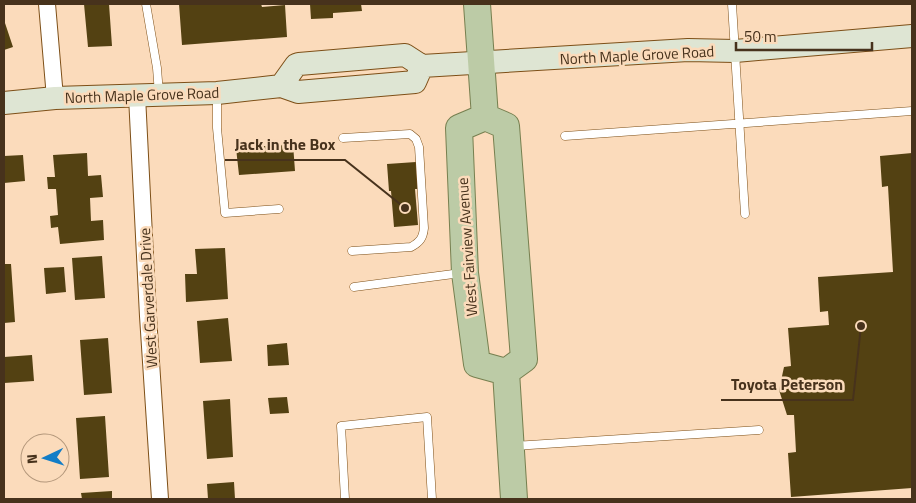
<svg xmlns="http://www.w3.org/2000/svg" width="916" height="503" viewBox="0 0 916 503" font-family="'Titillium Web',sans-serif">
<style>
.building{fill:#534112}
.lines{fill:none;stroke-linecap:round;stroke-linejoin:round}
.lane-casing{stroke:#7d4f17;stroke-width:9}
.street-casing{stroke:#7d4f17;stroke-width:18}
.secondary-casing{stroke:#7d4f17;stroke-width:24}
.primary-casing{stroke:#767f4f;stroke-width:28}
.lane{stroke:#fff;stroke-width:8}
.street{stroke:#fff;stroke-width:16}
.secondary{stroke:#dee5d3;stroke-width:22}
.primary{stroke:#bccba6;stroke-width:26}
.labels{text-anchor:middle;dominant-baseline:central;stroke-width:5;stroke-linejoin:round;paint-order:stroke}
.street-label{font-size:15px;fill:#47321c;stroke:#fbdbbb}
.leader{fill:none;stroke:#47321c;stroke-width:2}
.callout-dot{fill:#47321c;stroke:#fbdbbb;stroke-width:2}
.callout-label{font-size:16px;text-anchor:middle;font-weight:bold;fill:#47321c;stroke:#fbdbbb;stroke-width:5;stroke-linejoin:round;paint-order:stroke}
</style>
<rect width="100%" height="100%" fill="#fbdbbb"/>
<!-- building -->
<path class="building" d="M84,4H109L112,46L88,47Z
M179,4H261L262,7L285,5L287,37L182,45Z
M310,4H361L362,11L333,13V18L311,19Z
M4,20L13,47L4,50Z
M293,144L295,171L239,175L236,148Z
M87,153L88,176L101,175L103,197L90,198L91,221L103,220L104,240L60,244L58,227L51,228L50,216L58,215L56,189H48L47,177H55L53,155Z
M912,153V488L791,497L788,453L796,452L794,415H787L779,390L784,367L791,366L788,328L829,325L828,311L820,312L818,277L893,272L888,186L882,187L880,156Z
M23,155L25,181L4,183V156Z
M416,162L418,189H415L418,225L394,227L391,191H389L387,164Z
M225,248L228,299L186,302L185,274H197L195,249Z
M102,256L105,298L75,300L72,258Z
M4,264H11L15,322L4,323Z
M64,267L66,292L46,294L44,268Z
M228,318L232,361L200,363L197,321Z
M108,338L112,393L84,395L80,340Z
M287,343L289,365L268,366L267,345Z
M32,355L34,381L4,383V357Z
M287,397L289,413L270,414L268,398Z
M230,399L233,457L207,459L203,401Z
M105,416L109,477L80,479L76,418Z
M234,482L235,499H208L207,484Z
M112,491V499H82L81,493Z"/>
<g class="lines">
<!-- lane casing -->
<g class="lane-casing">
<path id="lane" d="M146,4L157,68L159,94
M732,4L745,214
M217,95V128L225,213L279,209
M565,136L912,111
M343,138L410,134L416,139L419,147L424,228C423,238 420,242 411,247L352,251
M354,287L461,273
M514,446L759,430
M345,499L341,426L427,417L432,499"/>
</g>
<!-- street casing -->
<g class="street-casing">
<path id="street" d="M47,4L55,98
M137,96L148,316L160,499"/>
</g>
<!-- secondary casing -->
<g class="secondary-casing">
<path id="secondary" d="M281,86L296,65L299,64L405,55L422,66L688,50L735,51L912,36
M4,103L55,98L217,93L281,86L298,92L415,82L422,66"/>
</g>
<!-- primary casing -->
<g class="primary-casing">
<path id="primary" d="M477,4L485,117
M485,117L506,126L524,359L506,372L477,364L465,273L459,128Z
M506,372L514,499"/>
</g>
<!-- lane -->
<use href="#lane" class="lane"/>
<!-- street -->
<use href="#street" class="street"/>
<!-- secondary -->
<use href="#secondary" class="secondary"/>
<!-- primary -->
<use href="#primary" class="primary"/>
</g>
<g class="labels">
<!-- street labels -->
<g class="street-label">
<text transform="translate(637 55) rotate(-3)">North Maple Grove Road</text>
<text transform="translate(142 95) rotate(-2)">North Maple Grove Road</text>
<text transform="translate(467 247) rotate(-94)">West Fairview Avenue</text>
<text transform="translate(148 298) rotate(-93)">West Garverdale Drive</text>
</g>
</g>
<!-- callouts -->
<path class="leader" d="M405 208L345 160H225M861 326L853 400H721"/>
<g class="callout-dot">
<circle cx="405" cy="208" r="5"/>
<circle cx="861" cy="326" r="5"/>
</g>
<g class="callout-label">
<text x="285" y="150">Jack in the Box</text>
<text x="787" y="390">Toyota Peterson</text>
</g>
<!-- border -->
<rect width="916" height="503" fill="none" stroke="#47321c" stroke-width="10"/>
<!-- north arrow -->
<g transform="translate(45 458) rotate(266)"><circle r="24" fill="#fbdbbb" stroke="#b3977b"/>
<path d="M0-4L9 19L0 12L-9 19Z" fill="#127dc7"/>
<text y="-8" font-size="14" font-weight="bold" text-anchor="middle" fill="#47321c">N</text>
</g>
<!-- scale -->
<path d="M736 42v8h136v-8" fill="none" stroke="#47321c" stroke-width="2.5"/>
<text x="744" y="42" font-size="15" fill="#47321c" stroke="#fbdbbb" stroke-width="4" paint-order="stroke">50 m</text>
</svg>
